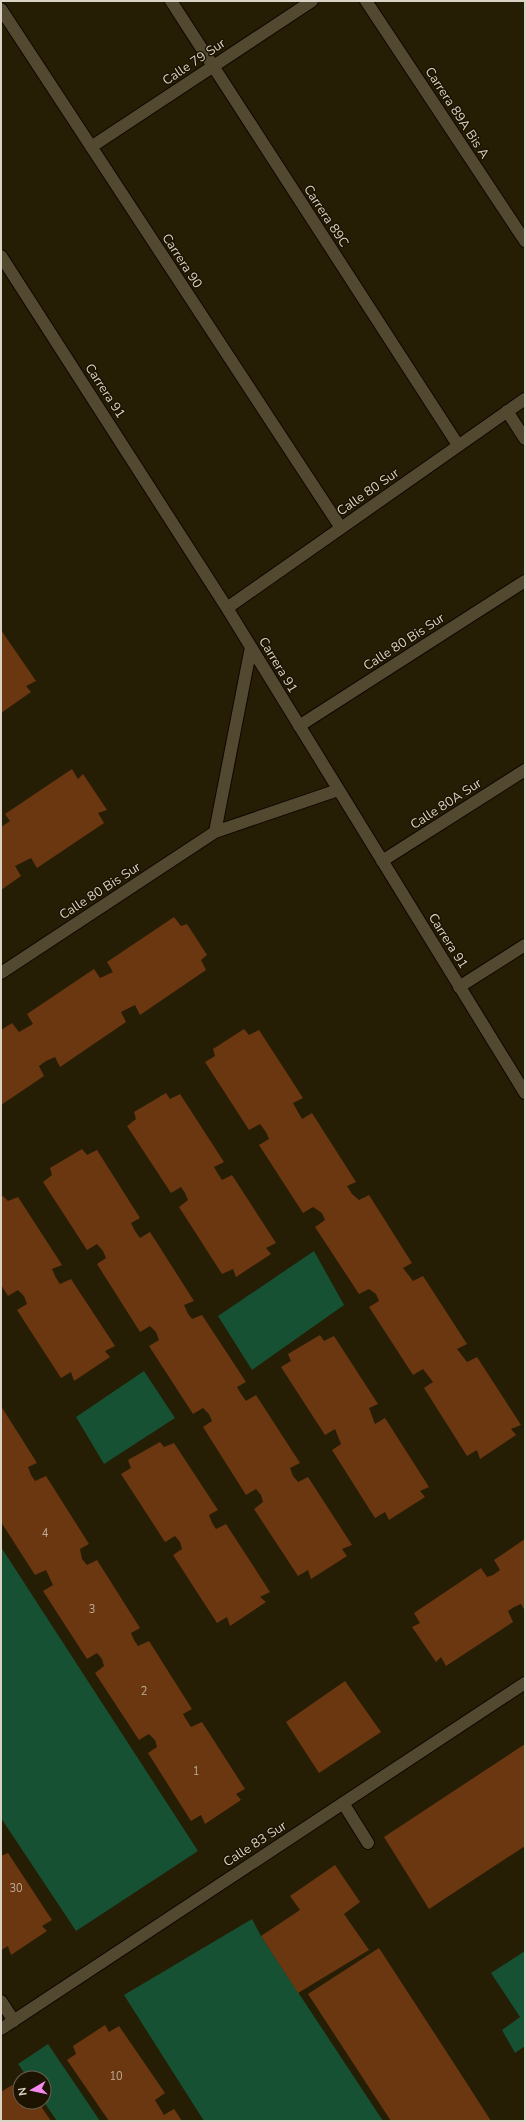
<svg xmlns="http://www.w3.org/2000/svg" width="526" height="2122" viewBox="0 0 526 2122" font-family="'Nunito Sans',sans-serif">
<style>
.green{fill:#155132}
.building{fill:#6b3711}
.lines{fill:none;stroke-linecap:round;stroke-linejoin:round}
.minor-casing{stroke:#0f0700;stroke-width:14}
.minor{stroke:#534930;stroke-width:12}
.labels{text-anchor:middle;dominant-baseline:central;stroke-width:3;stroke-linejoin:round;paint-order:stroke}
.number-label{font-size:11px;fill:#bead99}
.street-label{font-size:13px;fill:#dad4c6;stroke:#1c1300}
</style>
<rect width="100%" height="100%" fill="#261d05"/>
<!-- green -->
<path class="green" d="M314,1251L344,1305L252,1370L218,1316Z
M144,1371L175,1418L104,1464L76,1417Z
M1,1547L198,1851L76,1931L1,1818Z
M252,1919L261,1936L383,2121H204L124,1995Z
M525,1951V2046L515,2053L502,2030L520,2017L491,1973Z
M48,2044L100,2121H57L44,2102V2078H28L18,2064Z"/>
<!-- building -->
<path class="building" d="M1,630L36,681L26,686L31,692L1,713Z
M72,769L78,779L83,774L107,810L98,813L104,823L37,868L31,858L15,866L21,876L1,890V827L10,821L5,814Z
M174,917L181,926L187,924L207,955L201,960L206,970L140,1015L135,1005L121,1012L126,1022L60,1067L55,1057L46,1061L39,1066L44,1076L1,1105V1030L12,1023L19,1032L33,1024L27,1014L94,969L100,978L113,972L107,962Z
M244,1029L249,1035L259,1030L303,1098L293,1103L298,1112L302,1119L312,1113L356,1182L347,1186L352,1194L359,1200L369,1195L412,1263L403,1268L413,1281L423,1276L467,1344L457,1349L467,1362L477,1357L521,1425L511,1429L516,1435L480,1459L477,1450L467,1456L424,1388L433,1382L423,1369L413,1375L369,1307L379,1301L376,1294L369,1289L359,1294L315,1227L325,1220L322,1213L313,1207L303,1213L259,1145L269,1139L266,1132L260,1124L249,1130L205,1062L215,1056L213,1049Z
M166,1093L170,1099L180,1094L224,1162L214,1167L218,1174L222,1180L232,1175L276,1243L266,1248L271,1254L236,1277L233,1269L222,1274L179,1207L188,1200L185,1193L181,1187L171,1193L127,1126L136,1119L134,1112Z
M82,1149L87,1155L97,1150L140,1218L131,1223L135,1231L140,1238L150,1232L194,1301L184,1305L188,1314L192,1319L202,1315L246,1382L237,1387L241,1394L246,1401L256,1395L300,1463L290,1468L293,1476L298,1482L308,1477L352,1545L342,1549L347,1556L311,1579L308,1570L298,1576L254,1509L263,1502L261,1495L256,1489L246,1495L203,1427L212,1421L209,1414L203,1408L193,1414L149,1346L159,1340L156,1332L150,1326L140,1332L97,1264L106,1258L103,1251L97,1244L87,1250L43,1182L52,1175L50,1168Z
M3,1196L8,1201L18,1197L62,1265L52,1269L56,1278L60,1284L71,1279L115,1346L105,1351L110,1357L74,1381L71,1372L61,1378L17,1310L27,1304L24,1296L18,1290L8,1296L1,1285V1197Z
M320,1335L324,1341L334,1336L378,1404L369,1408L375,1424L385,1418L429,1487L420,1491L425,1497L389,1520L385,1512L375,1518L332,1450L341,1444L335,1429L325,1435L281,1367L291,1361L288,1354Z
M1,1406L37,1463L28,1467L31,1475L35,1481L46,1476L89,1544L80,1549L82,1559L87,1565L97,1560L140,1628L131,1633L134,1640L138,1646L149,1641L192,1709L183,1714L187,1721L191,1727L202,1722L245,1789L236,1794L241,1800L205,1824L201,1815L191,1821L148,1753L157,1747L155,1740L149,1734L139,1740L95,1673L104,1666L102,1659L97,1653L87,1659L43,1591L53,1585L46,1570L35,1575L1,1522Z
M160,1442L164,1447L174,1443L218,1510L209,1515L212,1523L216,1529L226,1524L270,1592L260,1597L266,1602L230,1626L227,1617L217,1623L173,1555L182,1549L180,1542L175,1536L165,1542L121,1474L131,1468L128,1460Z
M525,1539V1611L521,1604L514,1607L508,1611L513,1622L446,1666L441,1657L436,1662L412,1627L420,1623L414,1613L481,1568L487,1577L493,1575L500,1570L494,1560Z
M345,1681L381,1732L319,1773L286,1722Z
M525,1744V1846L429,1909L384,1837Z
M8,1853L52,1920L42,1926L47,1931L11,1955L8,1946L1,1950V1856Z
M335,1865L360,1902L344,1914L369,1950L298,1993L261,1936L300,1910L290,1896Z
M379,1948L457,2068L491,2121H391L308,1994Z
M105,2025L109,2032L119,2026L165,2093L155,2100L164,2115L174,2109L182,2121H109L67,2060L76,2054L73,2046Z
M12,2085L17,2092L20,2090V2102H38L51,2121H1V2092Z"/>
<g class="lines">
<!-- minor casing -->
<g class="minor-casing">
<path id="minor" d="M171,1L458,445
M366,1L525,241
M1,9L341,528
M91,147L312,1
M1,256L227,608L525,1093
M507,411L525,439
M227,608L525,399
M299,726L525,581
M215,832L251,647
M382,861L525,770
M1,973L215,832L338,790
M459,987L525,945
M343,1803L368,1843
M1,2001L14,2021
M1,2029L525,1683"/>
</g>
<!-- minor -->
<use href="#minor" class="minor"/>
</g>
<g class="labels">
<!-- number labels -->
<g class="number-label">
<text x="45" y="1533">4</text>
<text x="92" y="1609">3</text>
<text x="144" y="1691">2</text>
<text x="196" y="1771">1</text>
<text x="16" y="1888">30</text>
<text x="116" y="2076">10</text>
</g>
<!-- street labels -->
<g class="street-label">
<text transform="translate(194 62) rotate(-34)">Calle 79 Sur</text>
<text transform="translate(457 113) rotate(57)">Carrera 89A Bis A</text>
<text transform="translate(326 216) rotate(57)">Carrera 89C</text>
<text transform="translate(182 261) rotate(57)">Carrera 90</text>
<text transform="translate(105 391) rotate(57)">Carrera 91</text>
<text transform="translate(368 492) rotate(-35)">Calle 80 Sur</text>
<text transform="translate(404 642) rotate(-33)">Calle 80 Bis Sur</text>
<text transform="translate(278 665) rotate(59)">Carrera 91</text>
<text transform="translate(446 804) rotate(-33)">Calle 80A Sur</text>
<text transform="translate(100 891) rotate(-33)">Calle 80 Bis Sur</text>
<text transform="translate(448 941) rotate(58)">Carrera 91</text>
<text transform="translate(255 1844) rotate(-33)">Calle 83 Sur</text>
</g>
</g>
<!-- border -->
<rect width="526" height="2122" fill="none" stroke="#dad4c6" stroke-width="4"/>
<!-- north arrow -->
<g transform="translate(32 2090) rotate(261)"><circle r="19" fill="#1c1300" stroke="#68604f"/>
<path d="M0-3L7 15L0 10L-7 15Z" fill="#f589ee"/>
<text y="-6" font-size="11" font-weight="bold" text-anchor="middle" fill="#dad4c6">N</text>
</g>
</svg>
